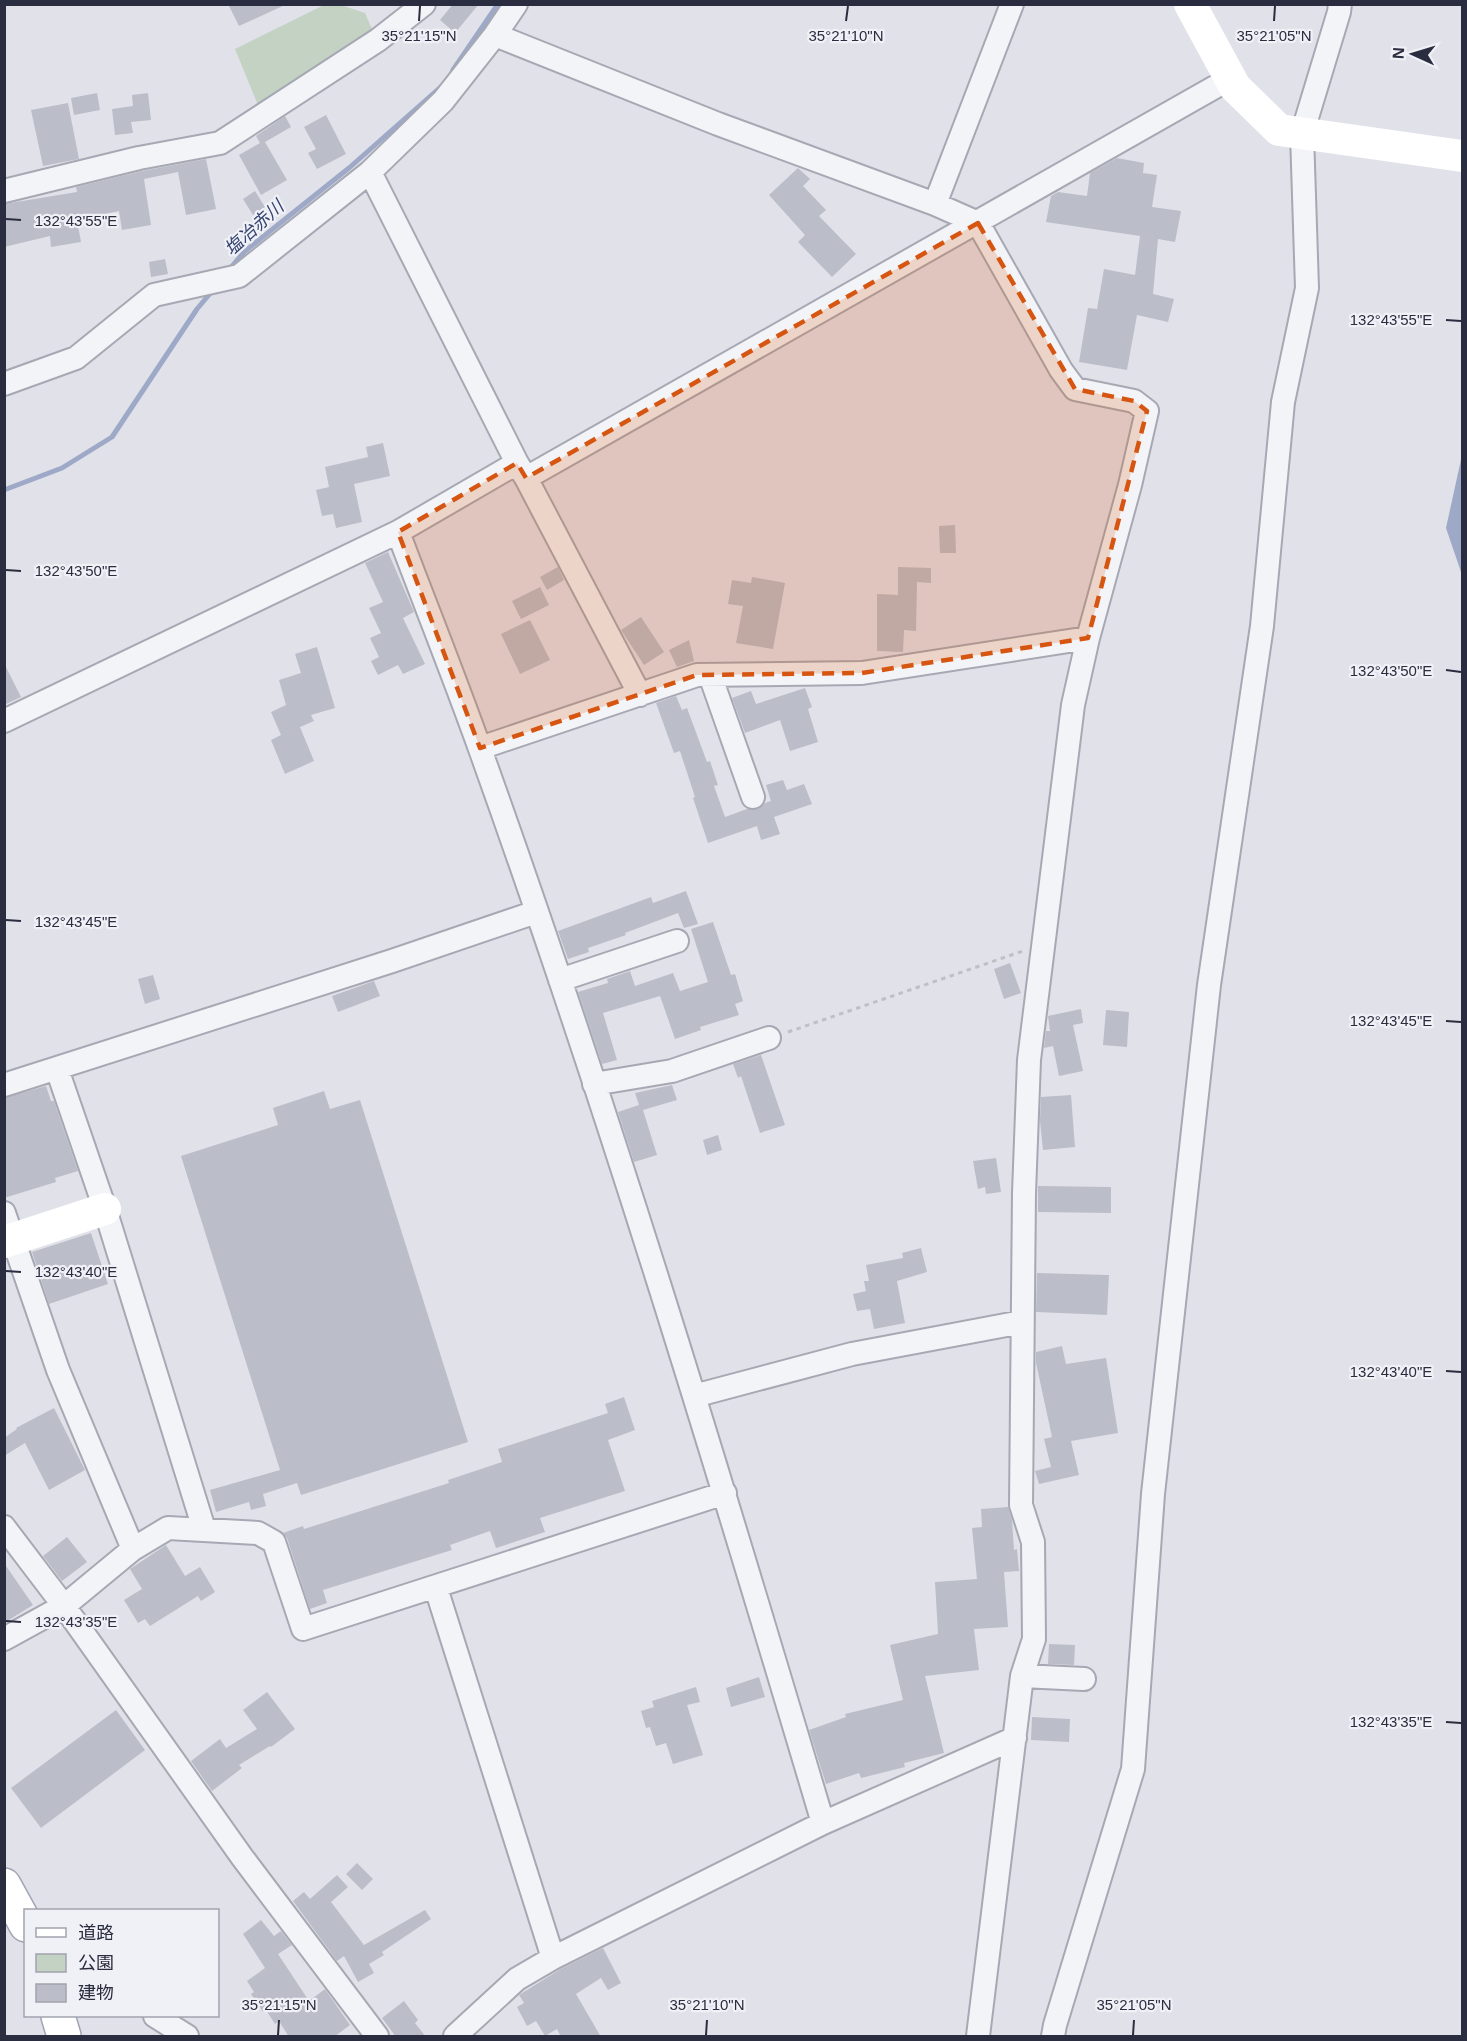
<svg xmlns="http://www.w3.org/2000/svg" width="1467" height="2041" viewBox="0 0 1467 2041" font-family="Helvetica,'Noto Sans JP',sans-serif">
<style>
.green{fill:#c3d2c2}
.water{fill:#9ea9c7}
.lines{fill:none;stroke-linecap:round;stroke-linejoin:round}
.stream{stroke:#9ea9c7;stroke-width:5}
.building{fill:#bbbdc8}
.street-casing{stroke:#a6a8b3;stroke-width:26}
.primary-casing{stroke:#a1a4b4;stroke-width:36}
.path{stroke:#bfc0c7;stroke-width:3;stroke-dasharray:4.5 4.5;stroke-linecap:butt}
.street{stroke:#f3f4f7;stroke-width:22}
.secondary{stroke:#fff;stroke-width:32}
.primary{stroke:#fff;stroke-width:33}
.marked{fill:#d55511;fill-opacity:0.2;stroke:#d55511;stroke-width:4.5;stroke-dasharray:12 8;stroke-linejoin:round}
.ticks{fill:none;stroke:#2a2d3f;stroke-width:2}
.labels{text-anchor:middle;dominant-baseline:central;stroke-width:4.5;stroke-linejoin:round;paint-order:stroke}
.water-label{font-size:18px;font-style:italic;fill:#364471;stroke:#f0f1f6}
.ticks-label{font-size:15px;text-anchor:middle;fill:#2a2d3f;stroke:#f0f1f6;stroke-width:4.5;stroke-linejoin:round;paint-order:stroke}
</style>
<rect width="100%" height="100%" fill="#e1e2e9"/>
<!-- green -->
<path class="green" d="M324,5H341L365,13L374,34L260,110L235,49Z"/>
<!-- water -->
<path class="water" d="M1462,455V575L1446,528Z"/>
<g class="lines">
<!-- stream -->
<path class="stream" d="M453,70L498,4
M228,271L244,252L349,168L443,85
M4,490L62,468L112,437L197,309L213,290"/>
</g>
<!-- building -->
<path class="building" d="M228,4H287L239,26Z
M453,4H479L455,33L440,20Z
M97,93L100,110L74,115L71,98Z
M148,93L151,120L131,122L133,133L115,135L112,109L133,106L132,95Z
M68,103L79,159L43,166L31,110Z
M326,115L346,154L317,169L308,153L316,149L304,127Z
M285,116L291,127L265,142L287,180L261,195L239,155L260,143L256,136Z
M1117,158L1144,163L1143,173L1157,175L1152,207L1181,211L1175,242L1158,239L1153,294L1174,299L1168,322L1137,315L1127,370L1079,362L1088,308L1097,309L1104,269L1135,275L1140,236L1046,222L1051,196L1058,192L1087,196L1090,173Z
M206,159L216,209L186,215L178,172L144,179L151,225L122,230L119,211L77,220L81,242L51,247L50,236L4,247V204L77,192L76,187L142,171Z
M798,168L810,179L803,186L826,210L819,216L856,254L832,277L798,242L805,235L769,195Z
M255,191L265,207L253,215L243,199Z
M165,259L168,274L151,277L149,262Z
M383,443L390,476L354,484L362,522L336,528L333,514L322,516L316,490L329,487L325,467L368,457L366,447Z
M955,525L956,553H940L939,526Z
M388,552L414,612L403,618L425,664L403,674L398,665L378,675L371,661L379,657L370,638L381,633L369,608L383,602L365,563Z
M558,567L564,580L547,590L540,577Z
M898,567L931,568V583L917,582L916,631L904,630L903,652L877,651V594L898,595Z
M752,577L785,583L773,649L736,643L743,606L728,604L732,580L751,583Z
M540,587L549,605L521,619L512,601Z
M641,617L664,652L644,665L621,630Z
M530,620L550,660L520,674L501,634Z
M689,640L694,661L677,667L669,650Z
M317,647L335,708L311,715L314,721L300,727L314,761L285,774L271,740L281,735L271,712L286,705L279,680L301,673L295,654Z
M4,663L21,697L4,705Z
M805,688L812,707L808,709L818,742L790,751L780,720L745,733L732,698L751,691L756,704Z
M676,696L682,710L687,708L707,762L710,761L718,785L714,786L725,817L747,809H758L765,803L771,801L766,785L783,780L787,790L804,784L812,804L774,817L780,834L761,840L757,826L708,843L693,798L695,797L680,751L674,753L656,703Z
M686,891L698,924L684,928L678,913L625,933L626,935L588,948L589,952L568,959L558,931L651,897L653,903Z
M713,922L731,975L735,974L743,1001L735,1004L739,1015L700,1027L701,1030L675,1039L660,996L603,1013L617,1060L602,1064L578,992L608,983L607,979L630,971L635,986L673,973L680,991L708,982L691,929Z
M1010,963L1021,993L1004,999L994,969Z
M153,975L160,999L145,1004L138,979Z
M374,981L380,996L338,1012L332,996Z
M1081,1009L1083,1023L1073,1025L1083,1071L1059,1076L1053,1046L1044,1048L1046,1031H1050L1048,1016Z
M1106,1010L1129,1012L1127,1047L1103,1045Z
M761,1055L785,1125L760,1133L741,1076L738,1078L733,1064Z
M672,1085L677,1100L643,1110L657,1155L634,1162L618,1112L639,1105L635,1093Z
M46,1086L51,1101H54L78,1171L55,1178L56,1182L4,1198V1098Z
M324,1091L330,1109L360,1100L468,1442L301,1495L297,1483L263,1494L266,1506L251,1510L249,1502L216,1512L210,1490L280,1470L181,1156L278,1125L273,1108Z
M1071,1095L1075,1147L1043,1150L1040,1121L1041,1097Z
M718,1135L722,1150L707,1155L703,1140Z
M996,1158L1001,1192L986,1194L985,1187L978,1189L973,1161Z
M1038,1186L1111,1187V1213L1038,1212Z
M91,1233L108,1284L49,1304L32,1252Z
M921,1248L927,1272L897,1281L905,1323L874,1329L870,1309L857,1311L853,1294L866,1291L864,1281H869L866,1265L903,1258L902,1253Z
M1037,1273L1109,1275L1107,1315L1036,1312Z
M1062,1346L1066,1364L1106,1358L1118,1433L1071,1441L1079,1475L1039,1484L1035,1471L1051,1467L1044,1439L1052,1437L1036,1363V1352Z
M624,1397L635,1430L608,1440L625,1491L540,1518L545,1532L496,1548L490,1531L450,1545L452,1550L323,1590L327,1603L310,1609L287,1538L283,1533L303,1526L304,1529L449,1483L448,1480L502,1462L498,1449L608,1413L605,1404Z
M54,1408L85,1470L49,1490L25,1443L4,1456V1438L17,1429L16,1428Z
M1008,1507L1012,1520L1014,1550L1017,1549L1019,1571L1004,1572L1008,1627L974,1629L979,1670L925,1676L944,1753L904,1763L905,1767L861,1778L859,1773L826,1784L809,1730L846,1717L845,1714L903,1700L890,1645L938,1634L935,1582L977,1579L972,1528L982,1527L981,1509Z
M67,1537L87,1562L62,1581L43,1556Z
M166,1545L185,1576L200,1567L215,1592L201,1601L198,1596L150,1626L145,1619L138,1623L124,1600L142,1589L130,1569Z
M4,1563L33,1605L4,1623Z
M1049,1644L1075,1645L1074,1665L1048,1664Z
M759,1677L765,1697L731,1707L726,1688Z
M696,1687L700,1702L687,1705L703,1755L673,1764L666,1743L656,1746L650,1727L646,1728L641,1711L654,1707L652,1701Z
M267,1692L295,1729L271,1747L270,1746L239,1765L242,1768L212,1791L191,1761L220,1739L226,1748L257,1729L243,1710Z
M116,1710L145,1750L41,1828L11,1788Z
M1032,1717L1070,1719L1069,1742L1031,1740Z
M357,1863L373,1879L362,1890L346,1874Z
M337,1875L348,1887L331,1902L364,1945L425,1910L431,1919L382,1952L384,1955L369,1964L374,1973L358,1982L344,1956L337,1961L293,1901L304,1892L310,1899Z
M261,1920L274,1936L281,1931L292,1945L278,1954L309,2001L325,1989L350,2025L334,2037H289L279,2021L275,2024L266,2010L263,2012L251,1994L254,1992L247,1981L265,1968L243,1934Z
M603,1948L621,1983L608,1990L601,1978L576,1994L601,2037H561L557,2029L545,2036L536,2021L527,2026L517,2007L524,2003L519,1995L559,1970Z
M404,2001L418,2020L415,2023L426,2037H396L382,2018Z"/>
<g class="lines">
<!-- street casing -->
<g class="street-casing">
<path id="street" d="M495,35L718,124L935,204L978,223L1061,370L1075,389L1134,401L1147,411L1130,485L1088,638L1073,705L1029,1060L1024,1193L1021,1505L1033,1542L1034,1639L1022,1676L978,2036
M370,172L517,463
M4,191L139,158L220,143L378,40L424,4
M935,204L1012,4
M4,384L76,358L154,295L239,276L370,172L443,101L495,35L516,4
M526,478L640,695
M398,532C425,604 454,676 480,749C607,1103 716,1463 823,1823
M710,675L753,797
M4,721L398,532L517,463L526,478L1215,87
M480,748L697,675L862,673L1088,638
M560,980L677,941
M57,1069L105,1209L204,1529
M594,1084L672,1071L769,1038
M4,1085L392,961L536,912
M4,1213L58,1370L133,1549
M694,1396L852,1354L1022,1322
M4,1527L64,1606L242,1857L377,2036
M436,1588L553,1958
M4,1639L64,1606L133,1549L168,1528L258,1533L274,1542L303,1629L725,1493
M1022,1676L1084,1679
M155,2016L187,2036
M455,2036L517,1979L553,1958L823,1823L1015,1738
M1053,2036L1055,2025L1133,1769L1153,1494L1209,985L1262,626L1283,402L1307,288L1302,134L1339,12L1340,4"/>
</g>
<!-- primary casing -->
<g class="primary-casing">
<path id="primary" d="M4,1885L26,1925
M58,2016L64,2036"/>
</g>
<!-- path -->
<path class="path" d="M788,1032L1023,951"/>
<!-- street -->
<use href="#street" class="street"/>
<!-- secondary -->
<path class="secondary" d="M1190,4L1235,87L1279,130L1462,156
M4,1242L105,1209"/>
<!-- primary -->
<use href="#primary" class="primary"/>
</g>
<!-- marked area -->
<path class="marked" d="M978,223L1075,389L1134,401L1147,411L1088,638L862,673L697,675L480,748L398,532L517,463L526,478Z"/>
<!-- ticks -->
<path class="ticks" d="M419,21L420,6M846,21L848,6M1274,21L1275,6M6,219L21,220M1446,320L1461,321M6,570L21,571M1446,670L1461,672M6,920L21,921M1446,1021L1461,1022M6,1271L21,1272M1446,1371L1461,1372M6,1621L21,1622M1446,1722L1461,1723M278,2035L279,2020M706,2035L707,2020M1133,2035L1134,2020"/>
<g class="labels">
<!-- water labels -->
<g class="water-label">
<text transform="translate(254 228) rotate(-42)">塩冶赤川</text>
</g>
</g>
<g class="ticks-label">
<text x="419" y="41">35°21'15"N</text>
<text x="846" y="41">35°21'10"N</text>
<text x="1274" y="41">35°21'05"N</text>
<text x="76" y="226">132°43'55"E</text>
<text x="1391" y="325">132°43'55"E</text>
<text x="76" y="576">132°43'50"E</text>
<text x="1391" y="676">132°43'50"E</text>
<text x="76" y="927">132°43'45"E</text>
<text x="1391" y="1026">132°43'45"E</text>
<text x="76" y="1277">132°43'40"E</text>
<text x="1391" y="1377">132°43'40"E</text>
<text x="76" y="1627">132°43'35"E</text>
<text x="1391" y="1727">132°43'35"E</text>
<text x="279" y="2010">35°21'15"N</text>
<text x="707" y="2010">35°21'10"N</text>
<text x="1134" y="2010">35°21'05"N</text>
</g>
<!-- border -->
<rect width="1467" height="2041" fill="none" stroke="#2a2d3f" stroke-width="12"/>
<!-- legend -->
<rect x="24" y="1909" width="195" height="108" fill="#f0f1f6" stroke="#a1a3ad" stroke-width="1.5"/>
<rect x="36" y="1928" width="30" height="9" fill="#ffffff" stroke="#a1a3ad" stroke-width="1.5"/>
<text x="78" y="1939" font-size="18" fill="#2a2d3f">道路</text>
<rect x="36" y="1954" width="30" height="18" fill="#c3d2c2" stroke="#a1a3ad" stroke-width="1.5"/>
<text x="78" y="1969" font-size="18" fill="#2a2d3f">公園</text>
<rect x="36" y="1984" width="30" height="18" fill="#bbbdc8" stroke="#a1a3ad" stroke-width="1.5"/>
<text x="78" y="1999" font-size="18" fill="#2a2d3f">建物</text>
<!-- north arrow -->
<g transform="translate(1413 54) rotate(274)" stroke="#f0f1f6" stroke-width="4.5" paint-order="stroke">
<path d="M0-4.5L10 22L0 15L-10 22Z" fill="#2a2d3f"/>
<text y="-9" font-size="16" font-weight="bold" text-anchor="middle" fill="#2a2d3f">N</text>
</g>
</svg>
